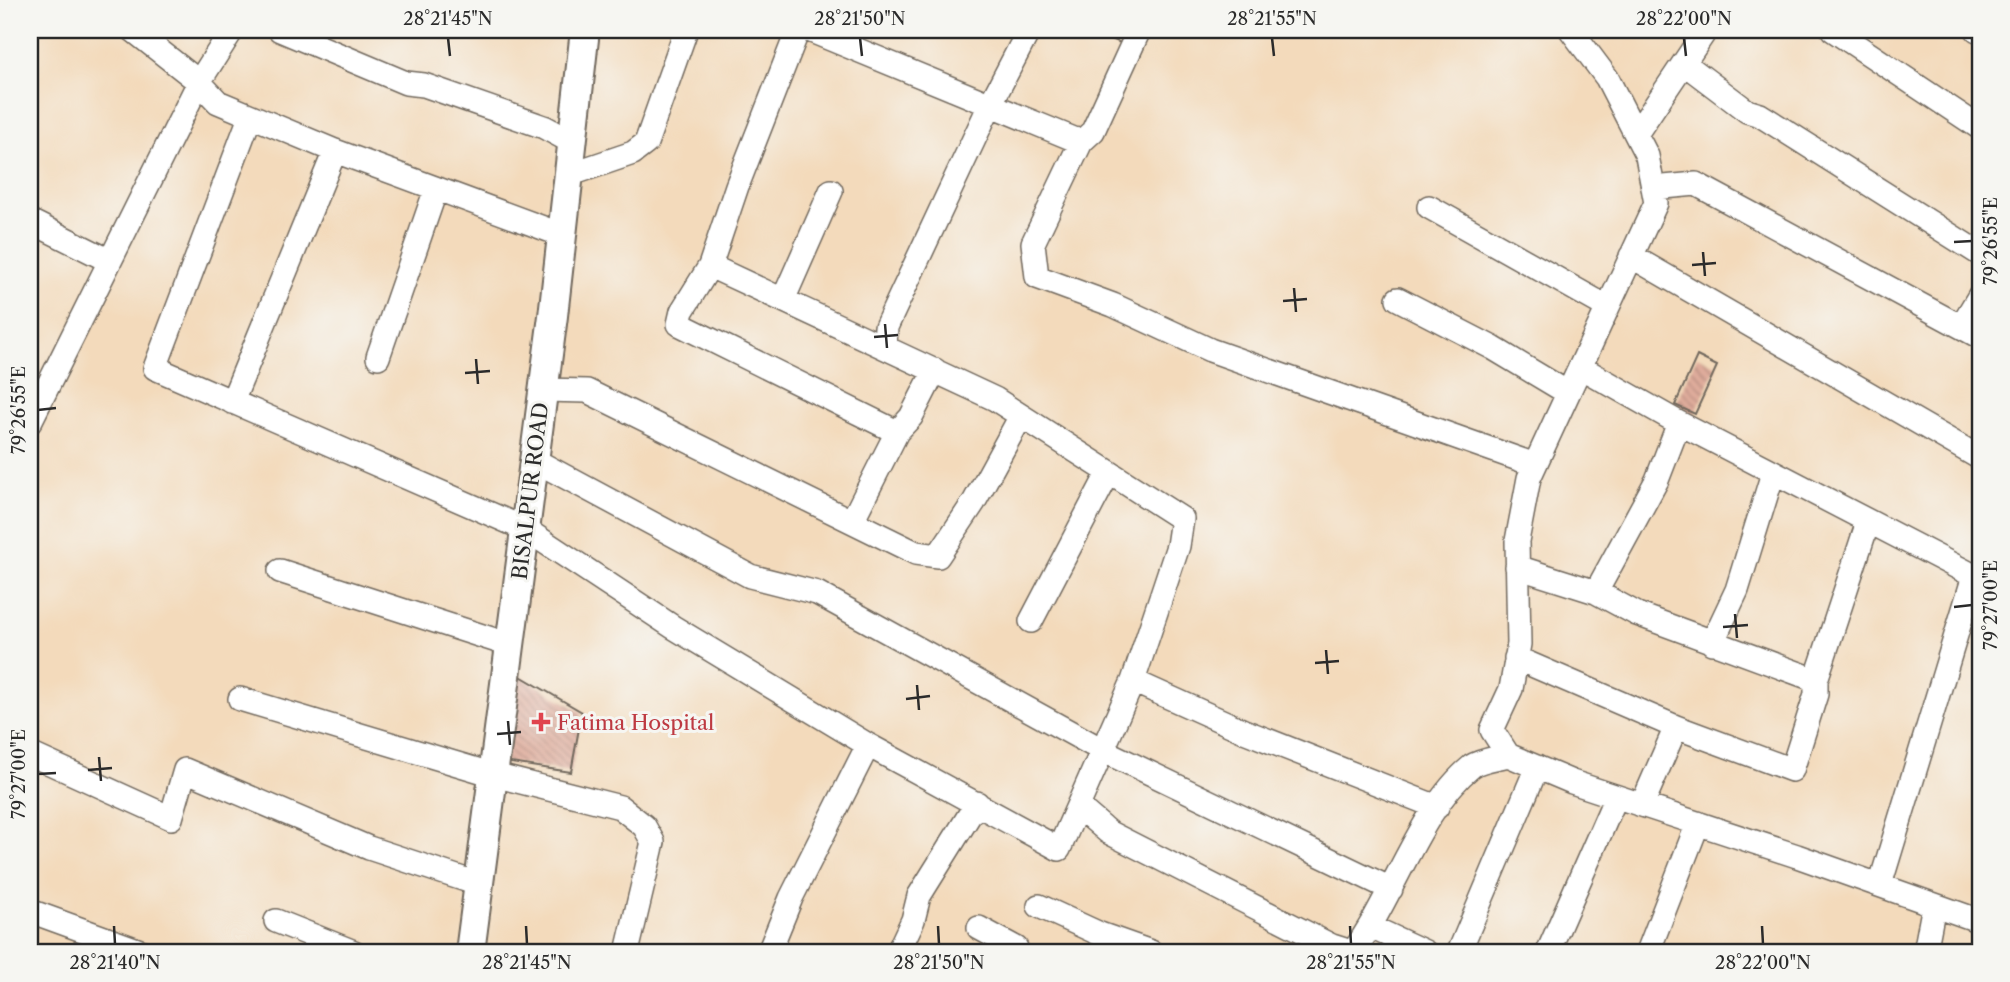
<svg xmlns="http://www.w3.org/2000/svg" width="2010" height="982" viewBox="0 0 2010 982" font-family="'Libre Caslon Text',serif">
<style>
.building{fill:url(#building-back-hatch)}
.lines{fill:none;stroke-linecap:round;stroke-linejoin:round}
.minor-casing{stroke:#71685d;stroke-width:26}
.major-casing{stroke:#71685d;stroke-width:32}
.minor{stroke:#fff;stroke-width:23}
.major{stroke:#fff;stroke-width:28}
.ticks{fill:none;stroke:#2b2b2b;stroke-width:2.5}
.health-dot{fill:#e0444e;stroke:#f6f6f2;stroke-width:2.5}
.labels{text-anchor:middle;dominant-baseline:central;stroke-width:6;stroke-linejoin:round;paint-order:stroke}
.street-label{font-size:21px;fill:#2b2b2b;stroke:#f6f6f2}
.health-label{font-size:21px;fill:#be3a42;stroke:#f6f6f2;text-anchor:start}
.neatline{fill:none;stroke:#2b2b2b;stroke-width:2.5}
.ticks-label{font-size:18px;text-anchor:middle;fill:#2b2b2b}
</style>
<defs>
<pattern id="building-back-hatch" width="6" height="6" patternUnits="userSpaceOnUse" patternTransform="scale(1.75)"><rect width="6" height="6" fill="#dfac9b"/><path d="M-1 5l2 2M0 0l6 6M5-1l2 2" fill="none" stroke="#b58c7f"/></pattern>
</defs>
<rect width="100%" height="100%" fill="#f6f6f2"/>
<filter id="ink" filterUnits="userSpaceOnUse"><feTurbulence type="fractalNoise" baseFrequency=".0143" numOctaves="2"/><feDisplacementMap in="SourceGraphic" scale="14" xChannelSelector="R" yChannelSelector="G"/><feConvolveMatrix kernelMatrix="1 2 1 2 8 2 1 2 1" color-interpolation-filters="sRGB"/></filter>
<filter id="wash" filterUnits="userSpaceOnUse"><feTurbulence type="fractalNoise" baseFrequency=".00686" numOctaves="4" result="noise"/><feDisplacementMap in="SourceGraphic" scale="28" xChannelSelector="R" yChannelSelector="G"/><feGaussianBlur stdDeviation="1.57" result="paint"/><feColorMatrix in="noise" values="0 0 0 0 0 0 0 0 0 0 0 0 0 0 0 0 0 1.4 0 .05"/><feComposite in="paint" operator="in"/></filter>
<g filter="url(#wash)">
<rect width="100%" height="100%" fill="#f3dabb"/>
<g id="blocks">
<!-- building -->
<path class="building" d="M1091,30H1132L1125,45Z
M1697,356L1717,366L1695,414L1675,405Z
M517,674L582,712L571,772L504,762Z"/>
</g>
</g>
<g filter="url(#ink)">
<use href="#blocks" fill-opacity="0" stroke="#71685d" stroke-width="2"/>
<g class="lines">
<!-- minor casing -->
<g class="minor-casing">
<path id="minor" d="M133,30L199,82L218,102L335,151L562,235
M280,30L406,83L424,85L544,127L572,142
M798,30L737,186L710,266L682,311L679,324L897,432
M809,30L1081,142
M1139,30L1093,131L1081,142L1033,243L1037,277L1113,305L1210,350L1535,465
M1571,30L1607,78L1647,156L1656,203L1529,478L1517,541L1519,644L1511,689L1492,730L1508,755L1572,782L1797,856L1980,921
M1833,30L1980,128
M1977,30L1980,31
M1685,64L1747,111L1760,115L1980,254
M250,117L155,368L525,529L673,627L868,745L1059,849L1133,681L1178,546L1182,519L995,399L710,266
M1636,134L1706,30
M568,175L633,153L646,143L686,30
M1653,188L1696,184L1980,337
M1429,207L1607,307
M30,221L110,261
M1631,256L1980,458
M1398,299L1493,348L1568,393
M783,300L831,191
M1962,325L1980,295
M885,345L886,327L990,105L1029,30
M378,357L436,189
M1580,367L1679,423L1980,579
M543,390L587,391L916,553L938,556L974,502L1021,416
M232,402L335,151
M30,422L199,82L232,30
M534,460L750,576L817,593L1104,751L1391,889
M853,519L897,432L911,417L935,370
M1517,567L1596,592L1637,614L1816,680
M280,571L510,645
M1596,592L1657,480L1679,423
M1031,621L1109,472
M1712,643L1737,590L1773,473
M1516,658L1676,727L1792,770L1816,694V680L1868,522
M1133,681L1244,731L1437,807
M240,699L494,775L620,807L644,826L653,842L627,952
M30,754L171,818L185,770L369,848L478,884
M1642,805L1676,727
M1080,808L1108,832L1332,946L1351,952
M1880,885L1974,576
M1039,906L1100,934L1151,952
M30,911L143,952
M276,921L354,952
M1371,927L1425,952
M979,928L1016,948L1013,952
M769,952L791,898L868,745
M898,952L913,920L919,896L977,803
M1353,952C1393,898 1420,808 1472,766C1480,760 1498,758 1508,755
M1459,952L1537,767
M1548,952L1616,797
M1648,952L1698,823
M1925,952L1934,905"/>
</g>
<!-- major casing -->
<g class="major-casing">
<path id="major" d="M470,952L553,316L585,30"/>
</g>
<!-- minor -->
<use href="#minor" class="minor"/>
<!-- major -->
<use href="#major" class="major"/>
</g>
</g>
<!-- ticks -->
<path class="ticks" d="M448,38L450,56M860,38L862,56M1272,38L1274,56M1684,38L1686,56M1954,242L1972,241M1703,252L1705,276M1692,265L1716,263M1294,288L1296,312M1283,301L1307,299M885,324L887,348M874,337L898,335M476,359L478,384M465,373L490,371M38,410L56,408M1954,607L1972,605M1735,614L1737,638M1723,627L1748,625M1326,650L1328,674M1315,663L1339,661M917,685L919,710M906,699L930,696M508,721L510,745M497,734L521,732M99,757L101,781M88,770L112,768M38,774L56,773M114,926L115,944M526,926L527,944M938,926L939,944M1350,926L1351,944M1762,926L1763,944"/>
<!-- markers -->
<path class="health-dot" d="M537.5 711.5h7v7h7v7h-7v7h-7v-7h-7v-7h7z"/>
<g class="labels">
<!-- street labels -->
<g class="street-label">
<text transform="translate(530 491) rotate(-83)">BISALPUR ROAD</text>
</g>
<!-- health labels -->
<g class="health-label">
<text x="557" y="722">Fatima Hospital</text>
</g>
</g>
<!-- margin -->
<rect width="2010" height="982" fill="none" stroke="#f6f6f2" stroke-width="77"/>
<rect x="38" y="38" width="1934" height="906" class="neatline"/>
<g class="ticks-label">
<text x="448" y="25">28°21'45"N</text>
<text x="860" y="25">28°21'50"N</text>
<text x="1272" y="25">28°21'55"N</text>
<text x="1684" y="25">28°22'00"N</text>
<text transform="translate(1991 241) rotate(-90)" y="6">79°26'55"E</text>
<text transform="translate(19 410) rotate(-90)" y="6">79°26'55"E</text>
<text transform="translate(1991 605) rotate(-90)" y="6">79°27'00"E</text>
<text transform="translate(19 774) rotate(-90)" y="6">79°27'00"E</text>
<text x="115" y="969">28°21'40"N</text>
<text x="527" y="969">28°21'45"N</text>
<text x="939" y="969">28°21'50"N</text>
<text x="1351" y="969">28°21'55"N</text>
<text x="1763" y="969">28°22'00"N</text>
</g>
</svg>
